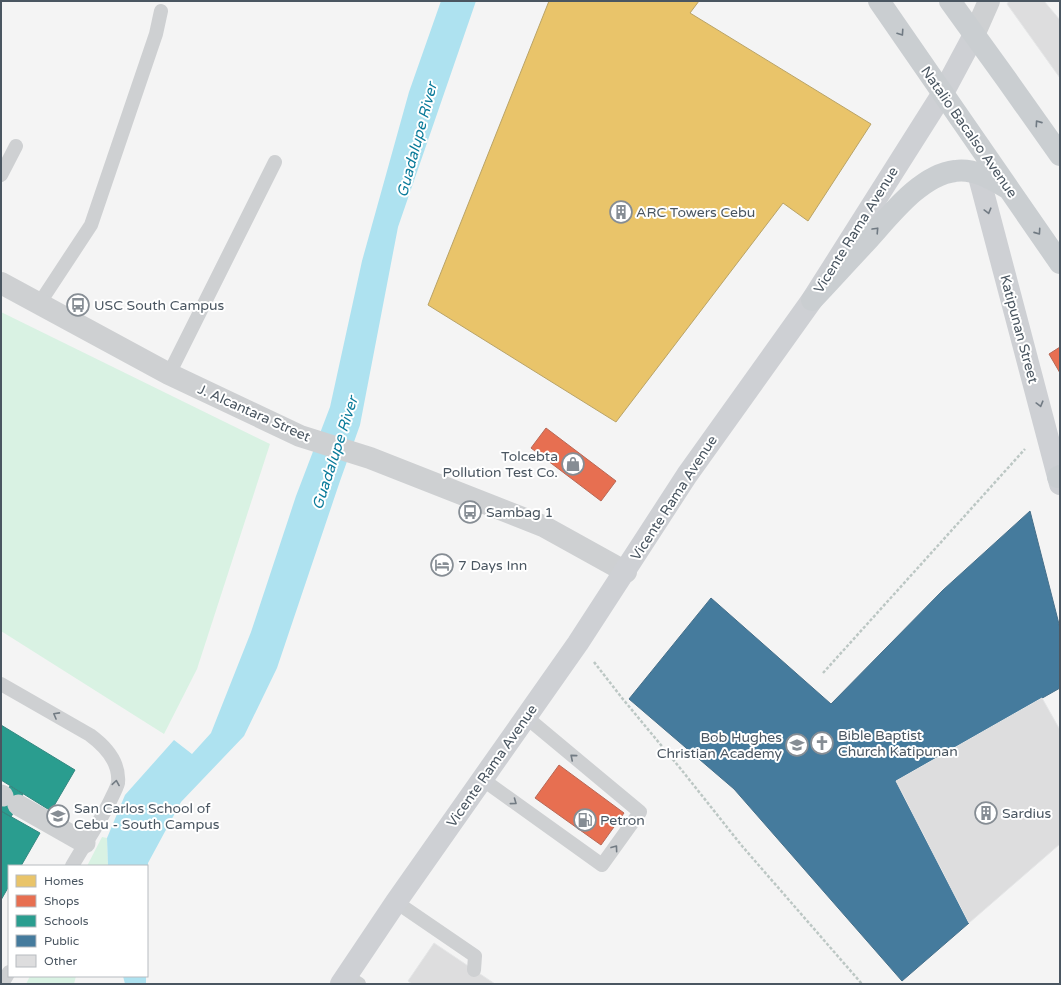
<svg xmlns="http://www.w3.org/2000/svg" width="1061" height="985" viewBox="0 0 1061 985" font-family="'Varela Round',sans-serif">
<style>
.green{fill:#d9f2e3}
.water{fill:#aee2f0}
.homes{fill:#e9c46a;stroke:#b9a367}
.shops{fill:#e76f51;stroke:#b86856}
.schools{fill:#2a9d8f;stroke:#348881}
.public{fill:#457b9d;stroke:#46708b}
.building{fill:#ddddde;stroke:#e5e6e7}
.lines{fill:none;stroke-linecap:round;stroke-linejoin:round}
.path{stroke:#bcc7c4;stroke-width:2.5;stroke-dasharray:3 2;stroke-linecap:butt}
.service{stroke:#ced0d2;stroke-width:14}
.pedestrian{stroke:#ced0d2;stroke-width:21}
.tertiary{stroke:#ced0d2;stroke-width:22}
.secondary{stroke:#ced0d4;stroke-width:22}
.primary{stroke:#caced1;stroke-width:22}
.oneway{stroke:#707a83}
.oneway2{stroke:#727b84}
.oneway3{stroke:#727b83}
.labels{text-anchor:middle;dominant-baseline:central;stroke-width:4;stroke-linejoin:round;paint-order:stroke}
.street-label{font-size:14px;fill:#4a5661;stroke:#fff}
.poi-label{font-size:14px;fill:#4a5661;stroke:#fff;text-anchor:start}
.water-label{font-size:15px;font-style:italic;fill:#0c7c9b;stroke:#fff}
</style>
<rect width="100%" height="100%" fill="#f4f4f4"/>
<!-- green -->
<path class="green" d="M1,312L270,444L197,669L164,734L1,631Z
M102,837L107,838L108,866H87Z
M30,976H76L74,984H26Z"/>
<!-- water -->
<path class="water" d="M441,1H476L398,227L360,425L340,481L277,668L244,736L181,802L148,863L147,895V866H108L107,838L125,795L174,740L192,754L211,733L251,632L296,496L330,407L362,261L409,92Z
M123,976H146V984H125Z"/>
<!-- homes -->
<path class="homes" d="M549,1H699L690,13L871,124L808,221L783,203L616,422L428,305Z"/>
<!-- shops -->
<path class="shops" d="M1060,347V373L1049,354Z
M546,428L616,481L601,501L531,448Z
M559,765L624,813L601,845L535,798Z"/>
<!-- schools -->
<path class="schools" d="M1,725L75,770L51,811L1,780Z
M10,786L23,794L11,817L1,811V801Z
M1,811L40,833L21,866H9V886L1,900Z"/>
<!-- public -->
<path class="public" d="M1030,511L1060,628V688L896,781L969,923L902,981L734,789L629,699L711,598L831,704L943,590Z"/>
<!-- building -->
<path class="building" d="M1009,1H1044L1060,20V78L1007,4Z
M1042,698L1060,730V844L969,923L896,781Z
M434,943L495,984H412L408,981Z"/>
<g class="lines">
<!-- path -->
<path class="path" d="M594,662L622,698L680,768L742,846L862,984
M823,673L1025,449"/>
<!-- service -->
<path class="service" d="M1,175L16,146
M39,304L91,225L156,34L161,11
M169,374L275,162
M1,684L90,735C105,746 120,762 118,783C117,787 114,793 112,797C101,821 85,843 72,866
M482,779L602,865L640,812L526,717
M396,902L475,956L474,970
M346,976L359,984
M2,984L9,972"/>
<!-- pedestrian -->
<path class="pedestrian" d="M1,795L3,796
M18,805L85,843"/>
<!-- tertiary -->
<path class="tertiary" d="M974,35L989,1
M1,283L169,374L300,436L370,458L543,526L626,572"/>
<!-- secondary -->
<path class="secondary" d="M978,173L1060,484
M341,984L396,902L578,643L687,475L812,300L943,93L974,35"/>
<!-- primary -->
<path class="primary" d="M879,1L1060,263
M950,1L1007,80L1060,155
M812,300C830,281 848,261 866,242C889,217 920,175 955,171C974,168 992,179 1007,188
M1058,477L1060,476"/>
</g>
<!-- one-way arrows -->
<defs><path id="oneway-chevron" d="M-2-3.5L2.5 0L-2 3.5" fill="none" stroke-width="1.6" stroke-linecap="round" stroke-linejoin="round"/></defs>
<g class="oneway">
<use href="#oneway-chevron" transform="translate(901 33) rotate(56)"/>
<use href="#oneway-chevron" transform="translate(1038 123) rotate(-125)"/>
<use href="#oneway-chevron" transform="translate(876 230) rotate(-47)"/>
<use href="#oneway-chevron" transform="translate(1038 232) rotate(55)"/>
</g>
<g class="oneway2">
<use href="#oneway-chevron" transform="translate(988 211) rotate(75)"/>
<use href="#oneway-chevron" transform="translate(1040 404) rotate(75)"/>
</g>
<g class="oneway3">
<use href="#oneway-chevron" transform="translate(56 715) rotate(-151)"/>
<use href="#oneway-chevron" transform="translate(573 757) rotate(-140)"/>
<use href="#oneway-chevron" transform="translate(116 783) rotate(-81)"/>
<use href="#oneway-chevron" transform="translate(514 802) rotate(36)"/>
<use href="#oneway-chevron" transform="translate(615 848) rotate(-54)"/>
</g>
<!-- icons -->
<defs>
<g id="building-ring" transform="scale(1.15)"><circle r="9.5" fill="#fff" stroke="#868d94" stroke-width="1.5"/><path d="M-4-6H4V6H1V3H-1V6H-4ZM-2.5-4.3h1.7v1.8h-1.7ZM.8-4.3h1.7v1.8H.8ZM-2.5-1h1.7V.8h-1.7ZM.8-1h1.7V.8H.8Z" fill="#868d94"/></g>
<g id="bus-ring" transform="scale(1.15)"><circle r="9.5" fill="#fff" stroke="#868d94" stroke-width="1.5"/><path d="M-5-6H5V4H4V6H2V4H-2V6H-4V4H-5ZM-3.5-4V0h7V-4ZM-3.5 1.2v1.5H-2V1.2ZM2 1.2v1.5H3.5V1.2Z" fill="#868d94"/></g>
<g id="shop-ring" transform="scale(1.15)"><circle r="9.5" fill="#fff" stroke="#868d94" stroke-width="1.5"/><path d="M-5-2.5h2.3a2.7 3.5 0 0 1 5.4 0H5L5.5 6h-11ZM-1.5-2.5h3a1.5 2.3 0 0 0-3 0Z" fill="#868d94"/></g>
<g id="hotel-ring" transform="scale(1.15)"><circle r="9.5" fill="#fff" stroke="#868d94" stroke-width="1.5"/><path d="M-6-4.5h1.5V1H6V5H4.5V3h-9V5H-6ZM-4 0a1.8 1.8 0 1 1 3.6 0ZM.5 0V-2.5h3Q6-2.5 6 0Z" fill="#868d94"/></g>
<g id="church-ring" transform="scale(1.15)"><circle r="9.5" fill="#fff" stroke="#868d94" stroke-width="1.5"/><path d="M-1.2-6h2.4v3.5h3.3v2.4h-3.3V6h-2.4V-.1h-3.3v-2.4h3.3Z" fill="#868d94"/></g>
<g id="school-ring" transform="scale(1.15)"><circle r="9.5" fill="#fff" stroke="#868d94" stroke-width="1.5"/><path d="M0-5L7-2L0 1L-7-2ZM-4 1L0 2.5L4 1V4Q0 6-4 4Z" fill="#868d94"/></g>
<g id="university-ring" transform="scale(1.15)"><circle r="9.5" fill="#fff" stroke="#868d94" stroke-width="1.5"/><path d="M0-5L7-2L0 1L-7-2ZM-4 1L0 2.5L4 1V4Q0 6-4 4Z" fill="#868d94"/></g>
<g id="fuel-ring" transform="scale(1.15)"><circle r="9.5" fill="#fff" stroke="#868d94" stroke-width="1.5"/><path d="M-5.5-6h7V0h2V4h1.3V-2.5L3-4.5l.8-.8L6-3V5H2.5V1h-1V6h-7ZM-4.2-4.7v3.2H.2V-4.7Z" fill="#868d94"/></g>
</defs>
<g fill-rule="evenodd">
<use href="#building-ring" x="621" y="212"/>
<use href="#bus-ring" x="78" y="305"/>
<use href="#shop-ring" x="573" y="464"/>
<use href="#bus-ring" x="470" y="512"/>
<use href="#hotel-ring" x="442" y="565"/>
<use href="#church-ring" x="822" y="743"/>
<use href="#school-ring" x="797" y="745"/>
<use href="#building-ring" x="986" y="813"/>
<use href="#university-ring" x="58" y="816"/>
<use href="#fuel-ring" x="585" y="820"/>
</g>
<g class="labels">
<!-- street labels -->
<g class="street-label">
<text transform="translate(969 132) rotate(55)">Natalio Bacalso Avenue</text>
<text transform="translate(856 230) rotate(-58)">Vicente Rama Avenue</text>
<text transform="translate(1019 329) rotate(75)">Katipunan Street</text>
<text transform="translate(254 413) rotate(24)">J. Alcantara Street</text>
<text transform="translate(674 498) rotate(-57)">Vicente Rama Avenue</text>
<text transform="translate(492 766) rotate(-55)">Vicente Rama Avenue</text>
</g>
<!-- poi labels -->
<g class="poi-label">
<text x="636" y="212">ARC Towers Cebu</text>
<text x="94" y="305">USC South Campus</text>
<text x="558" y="456" text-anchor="end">Tolcebta<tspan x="558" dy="16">Pollution Test Co.</tspan></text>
<text x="486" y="512">Sambag 1</text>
<text x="458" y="565">7 Days Inn</text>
<text x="838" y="735">Bible Baptist<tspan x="838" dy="16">Church Katipunan</tspan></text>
<text x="782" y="737" text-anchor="end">Bob Hughes<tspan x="782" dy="16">Christian Academy</tspan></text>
<text x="74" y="808">San Carlos School of<tspan x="74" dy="16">Cebu - South Campus</tspan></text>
<text x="1002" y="813">Sardius</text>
<text x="600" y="820">Petron</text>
</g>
<!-- water labels -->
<g class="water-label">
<text transform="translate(417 140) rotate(-75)">Guadalupe River</text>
<text transform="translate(335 453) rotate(-72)">Guadalupe River</text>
</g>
</g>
<!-- border -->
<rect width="1061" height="985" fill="none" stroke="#4a5661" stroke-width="4"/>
<!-- legend -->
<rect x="8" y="865" width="140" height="112" fill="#ffffff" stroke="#b7bbc0"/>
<rect x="16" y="875" width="20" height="12" fill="#e9c46a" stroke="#b7bbc0"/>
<text x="44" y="885" font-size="12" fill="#4a5661">Homes</text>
<rect x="16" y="895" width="20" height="12" fill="#e76f51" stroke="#b7bbc0"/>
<text x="44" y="905" font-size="12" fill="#4a5661">Shops</text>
<rect x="16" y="915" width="20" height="12" fill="#2a9d8f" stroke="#b7bbc0"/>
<text x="44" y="925" font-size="12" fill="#4a5661">Schools</text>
<rect x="16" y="935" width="20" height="12" fill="#457b9d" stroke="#b7bbc0"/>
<text x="44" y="945" font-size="12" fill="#4a5661">Public</text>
<rect x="16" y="955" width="20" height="12" fill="#ddddde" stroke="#b7bbc0"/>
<text x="44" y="965" font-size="12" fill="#4a5661">Other</text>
</svg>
